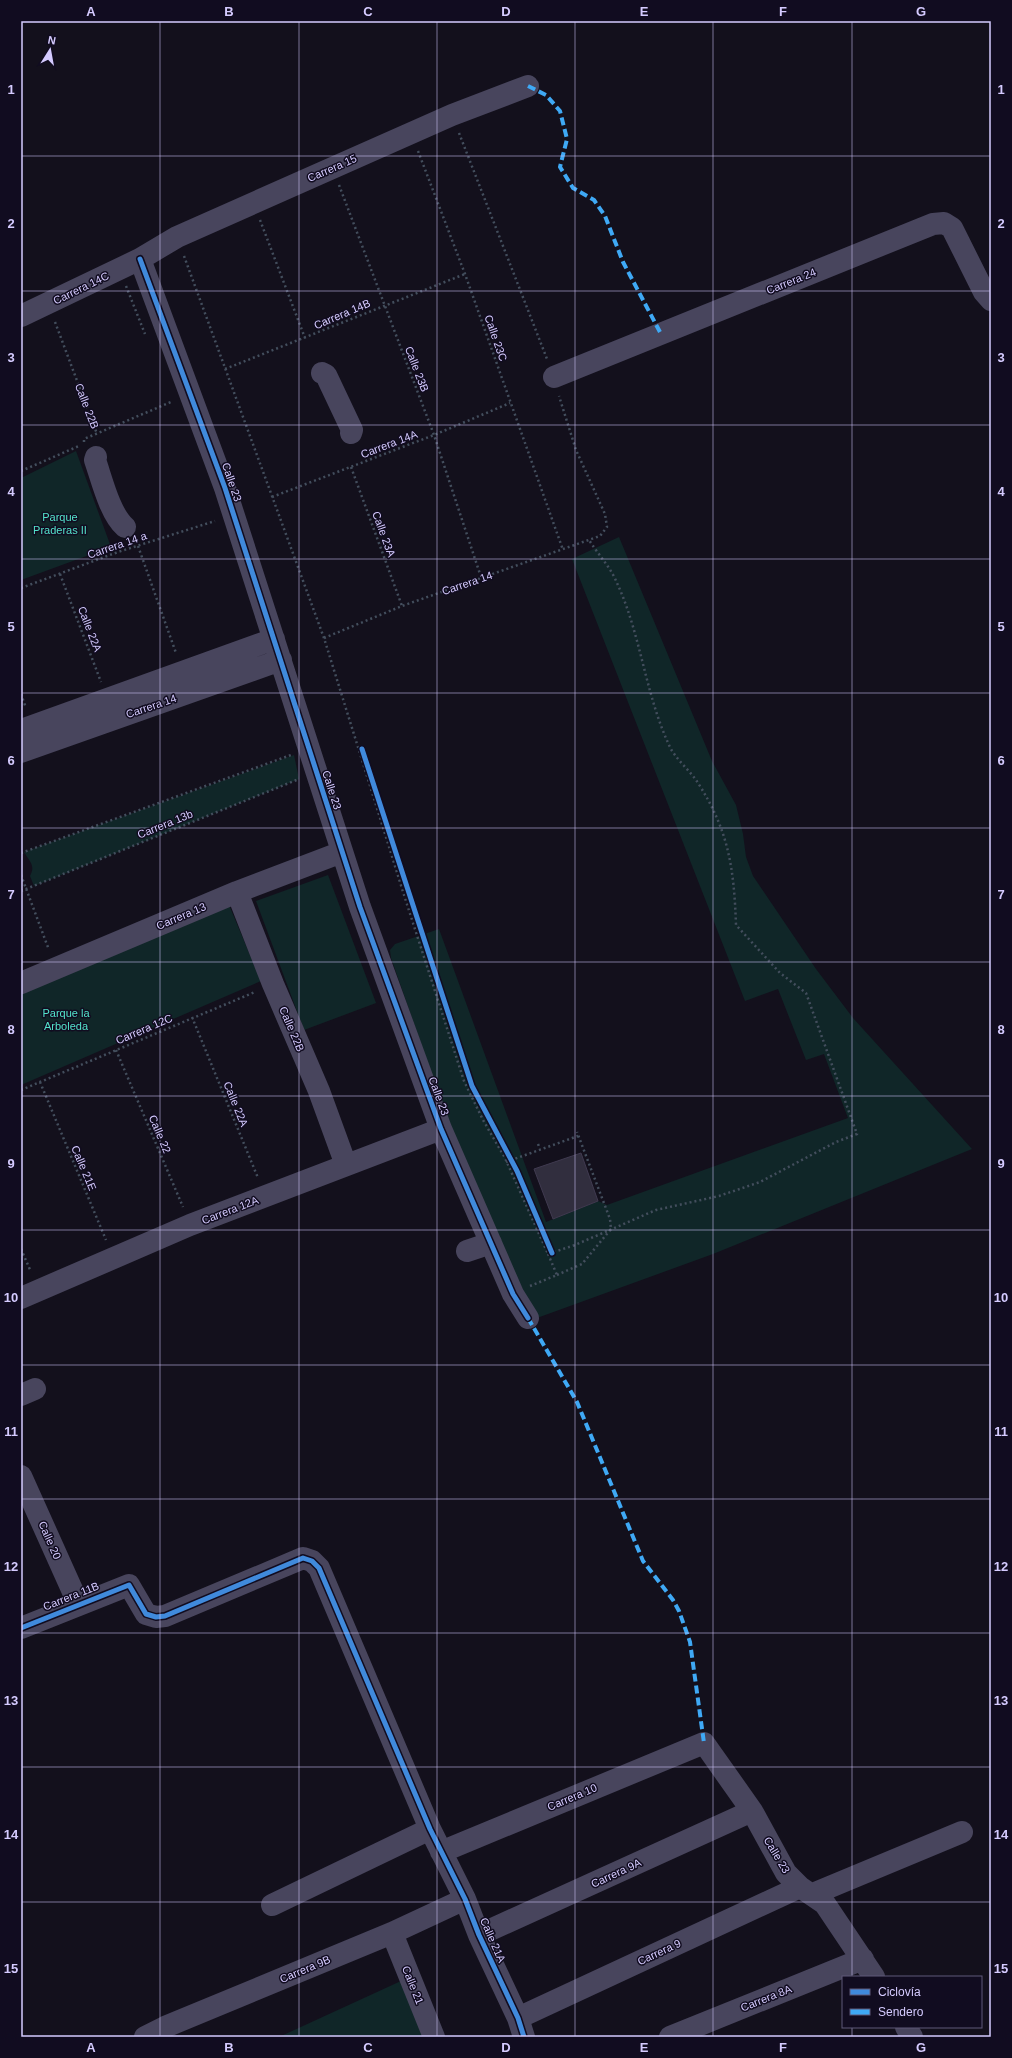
<svg xmlns="http://www.w3.org/2000/svg" width="1012" height="2058" viewBox="0 0 1012 2058" font-family="Helvetica,sans-serif">
<style>
.green{fill:#102628}
.building{fill:#312e3e;stroke:#403a50}
.lines{fill:none;stroke-linecap:round;stroke-linejoin:round}
.path{stroke:#434e5d;stroke-width:2.5;stroke-dasharray:2 3;stroke-linecap:butt}
.minor{stroke:#48455d;stroke-width:22}
.quiet{stroke:#3fa9f5;stroke-width:4;stroke-dasharray:8 4;stroke-linecap:butt}
.cycleway-casing{stroke:#110c20;stroke-width:8}
.cycleway{stroke:#408adc;stroke-width:5}
.grid{fill:none;stroke:#d5cbff;stroke-width:1;stroke-opacity:0.55}
.labels{text-anchor:middle;dominant-baseline:central;stroke-width:3;stroke-linejoin:round;paint-order:stroke}
.street-label{font-size:11px;fill:#d5cbff;stroke:#110c20}
.park-label{font-size:11px;fill:#53e3cb;stroke:#110c20}
.neatline{fill:none;stroke:#d5cbff;stroke-width:1.5}
.grid-label{font-size:13px;text-anchor:middle;font-weight:bold;fill:#d5cbff}
</style>
<rect width="100%" height="100%" fill="#13101c"/>
<!-- green -->
<path class="green" d="M76,451L111,547L21,580V478Z
M619,537L712,761L736,805L743,834L746,857L753,876L816,969L853,1018L972,1149L713,1254L537,1318L498,1240L451,1129L391,958L390,950L395,944L439,929L546,1222L598,1201L607,1205L848,1118L824,1054L806,1060L778,989L745,1001L572,559Z
M294,755L299,779L34,886L30,876C36,865 29,861 24,852Z
M328,875L376,1003L304,1030L256,901Z
M229,905L261,981L21,1085V992Z
M401,1981L424,2037H279Z"/>
<!-- building -->
<path class="building" d="M581,1153L598,1201L553,1219L534,1169Z"/>
<g class="lines">
<!-- path -->
<path class="path" d="M459,133L547,359
M418,151L465,274L563,550
M339,185L434,435L481,577
M260,220L305,338
M184,256L324,638L404,895L464,1081L483,1120L505,1158L548,1254L575,1245L656,1210L719,1196L760,1182L836,1142L857,1134L806,993L780,973L736,925C734,869 729,831 698,783C690,770 675,759 669,745C645,693 641,635 617,583C611,568 598,554 589,540
M126,286L145,334
M55,322L97,434
M225,369L465,274
M84,442V439L171,402
M351,467L402,606
M21,471L79,446
M272,497L434,435L510,403
M138,546L176,653
M60,574L101,682
M21,588L118,552L215,521
M324,638L402,606L600,536L607,527L605,514L576,450L559,396
M21,694L26,708
M21,853L291,755
M21,875L49,950
M21,891L299,779
M192,1017L258,1178
M116,1050L183,1207
M40,1082L106,1240
M21,1090L255,992
M538,1144L540,1149
M506,1162L578,1136
M21,1249L31,1272
M557,1275L582,1264L611,1229L610,1219L577,1132
M530,1286L557,1275L548,1254"/>
<!-- minor -->
<path class="minor" d="M140,259L225,488L360,907L441,1129L513,1294L528,1318
M21,316L140,259L177,237L452,115L528,86
M322,373L326,375L352,430L351,433
M554,377L933,224L944,223L952,228L984,292L991,300
M96,457L95,460C102,480 110,514 125,527
M21,730L274,639
M21,752L281,660
M237,892L273,984L319,1091L346,1165
M21,983L237,892L342,852
M467,1251L491,1243
M21,1298L190,1225L441,1129
M21,1395L35,1389
M21,1476L78,1603
M21,1628L129,1585L146,1614L156,1617L165,1616L303,1558L312,1561L319,1568L430,1829L465,1899L479,1935L518,2018L524,2037
M441,1852L704,1743L752,1811L786,1873L800,1887L825,1904L874,1977
M813,1894L962,1832
M272,1905L430,1829
M392,1933L434,2037
M479,1935L752,1811
M518,2018L800,1887
M906,2027L912,2037
M145,2037L165,2027L392,1933L465,1899
M670,2037L863,1959"/>
<!-- quiet -->
<path class="quiet" d="M528,86L546,95L560,111L567,139L560,167L573,188L594,200L605,216L623,262L661,334
M528,1318L577,1402L643,1561L673,1600L679,1611L690,1642L704,1743"/>
<!-- cycleway casing -->
<g class="cycleway-casing">
<path id="cycleway" d="M140,259L225,488L360,907L441,1129L513,1294L528,1318
M362,749L472,1086L517,1171L552,1253
M21,1628L129,1585L146,1614L156,1617L165,1616L303,1558L312,1561L319,1568L430,1829L465,1899L479,1935L518,2018L524,2037"/>
</g>
<!-- cycleway -->
<use href="#cycleway" class="cycleway"/>
</g>
<!-- grid -->
<path class="grid" d="M160,21V2037M299,21V2037M437,21V2037M575,21V2037M713,21V2037M852,21V1977M21,156H991M21,291H991M21,425H991M21,559H991M21,693H991M21,828H991M21,962H991M21,1096H991M21,1230H991M21,1365H991M21,1499H991M21,1633H991M21,1767H991M21,1902H991M852,2027V2037"/>
<g class="labels">
<!-- street labels -->
<g class="street-label">
<text transform="translate(332 168) rotate(-24)">Carrera 15</text>
<text transform="translate(791 281) rotate(-22)">Carrera 24</text>
<text transform="translate(81 288) rotate(-26)">Carrera 14C</text>
<text transform="translate(342 314) rotate(-23)">Carrera 14B</text>
<text transform="translate(496 338) rotate(71)">Calle 23C</text>
<text transform="translate(417 369) rotate(69)">Calle 23B</text>
<text transform="translate(87 406) rotate(69)">Calle 22B</text>
<text transform="translate(389 444) rotate(-21)">Carrera 14A</text>
<text transform="translate(232 482) rotate(71)">Calle 23</text>
<text transform="translate(384 534) rotate(70)">Calle 23A</text>
<text transform="translate(117 545) rotate(-19)">Carrera 14 a</text>
<text transform="translate(467 583) rotate(-19)">Carrera 14</text>
<text transform="translate(90 629) rotate(69)">Calle 22A</text>
<text transform="translate(151 706) rotate(-19)">Carrera 14</text>
<text transform="translate(332 790) rotate(72)">Calle 23</text>
<text transform="translate(165 824) rotate(-22)">Carrera 13b</text>
<text transform="translate(181 916) rotate(-23)">Carrera 13</text>
<text transform="translate(144 1029) rotate(-23)">Carrera 12C</text>
<text transform="translate(292 1029) rotate(67)">Calle 22B</text>
<text transform="translate(439 1096) rotate(70)">Calle 23</text>
<text transform="translate(236 1104) rotate(68)">Calle 22A</text>
<text transform="translate(160 1134) rotate(67)">Calle 22</text>
<text transform="translate(84 1168) rotate(67)">Calle 21E</text>
<text transform="translate(230 1210) rotate(-21)">Carrera 12A</text>
<text transform="translate(50 1540) rotate(66)">Calle 20</text>
<text transform="translate(71 1596) rotate(-22)">Carrera 11B</text>
<text transform="translate(572 1797) rotate(-23)">Carrera 10</text>
<text transform="translate(777 1855) rotate(59)">Calle 23</text>
<text transform="translate(616 1873) rotate(-25)">Carrera 9A</text>
<text transform="translate(493 1940) rotate(66)">Calle 21A</text>
<text transform="translate(659 1952) rotate(-25)">Carrera 9</text>
<text transform="translate(305 1969) rotate(-23)">Carrera 9B</text>
<text transform="translate(413 1985) rotate(68)">Calle 21</text>
<text transform="translate(766 1998) rotate(-22)">Carrera 8A</text>
</g>
<!-- park labels -->
<g class="park-label">
<text x="60" y="517">Parque<tspan x="60" dy="13">Praderas II</tspan></text>
<text x="66" y="1013">Parque la<tspan x="66" dy="13">Arboleda</tspan></text>
</g>
</g>
<!-- border -->
<rect width="1012" height="2058" fill="none" stroke="#110c20" stroke-width="44"/>
<!-- legend -->
<rect x="842" y="1976" width="140" height="52" fill="#110c20" stroke="#5f5879"/>
<rect x="850" y="1989" width="20" height="6" fill="#408adc" stroke="#5f5879"/>
<text x="878" y="1996" font-size="12" fill="#d5cbff">Ciclovía</text>
<rect x="850" y="2009" width="20" height="6" fill="#3fa9f5" stroke="#5f5879"/>
<text x="878" y="2016" font-size="12" fill="#d5cbff">Sendero</text>
<!-- north arrow -->
<g transform="translate(50 50) rotate(11)" stroke="#110c20" stroke-width="3" paint-order="stroke">
<path d="M0-3L7 15L0 10L-7 15Z" fill="#d5cbff"/>
<text y="-6" font-size="11" font-weight="bold" text-anchor="middle" fill="#d5cbff">N</text>
</g>
<rect x="22" y="22" width="968" height="2014" class="neatline"/>
<g class="grid-label">
<text x="91" y="16">A</text>
<text x="229" y="16">B</text>
<text x="368" y="16">C</text>
<text x="506" y="16">D</text>
<text x="644" y="16">E</text>
<text x="783" y="16">F</text>
<text x="921" y="16">G</text>
<text x="11" y="94">1</text>
<text x="1001" y="94">1</text>
<text x="11" y="228">2</text>
<text x="1001" y="228">2</text>
<text x="11" y="362">3</text>
<text x="1001" y="362">3</text>
<text x="11" y="496">4</text>
<text x="1001" y="496">4</text>
<text x="11" y="631">5</text>
<text x="1001" y="631">5</text>
<text x="11" y="765">6</text>
<text x="1001" y="765">6</text>
<text x="11" y="899">7</text>
<text x="1001" y="899">7</text>
<text x="11" y="1034">8</text>
<text x="1001" y="1034">8</text>
<text x="11" y="1168">9</text>
<text x="1001" y="1168">9</text>
<text x="11" y="1302">10</text>
<text x="1001" y="1302">10</text>
<text x="11" y="1436">11</text>
<text x="1001" y="1436">11</text>
<text x="11" y="1571">12</text>
<text x="1001" y="1571">12</text>
<text x="11" y="1705">13</text>
<text x="1001" y="1705">13</text>
<text x="11" y="1839">14</text>
<text x="1001" y="1839">14</text>
<text x="11" y="1973">15</text>
<text x="1001" y="1973">15</text>
<text x="91" y="2052">A</text>
<text x="229" y="2052">B</text>
<text x="368" y="2052">C</text>
<text x="506" y="2052">D</text>
<text x="644" y="2052">E</text>
<text x="783" y="2052">F</text>
<text x="921" y="2052">G</text>
</g>
</svg>
